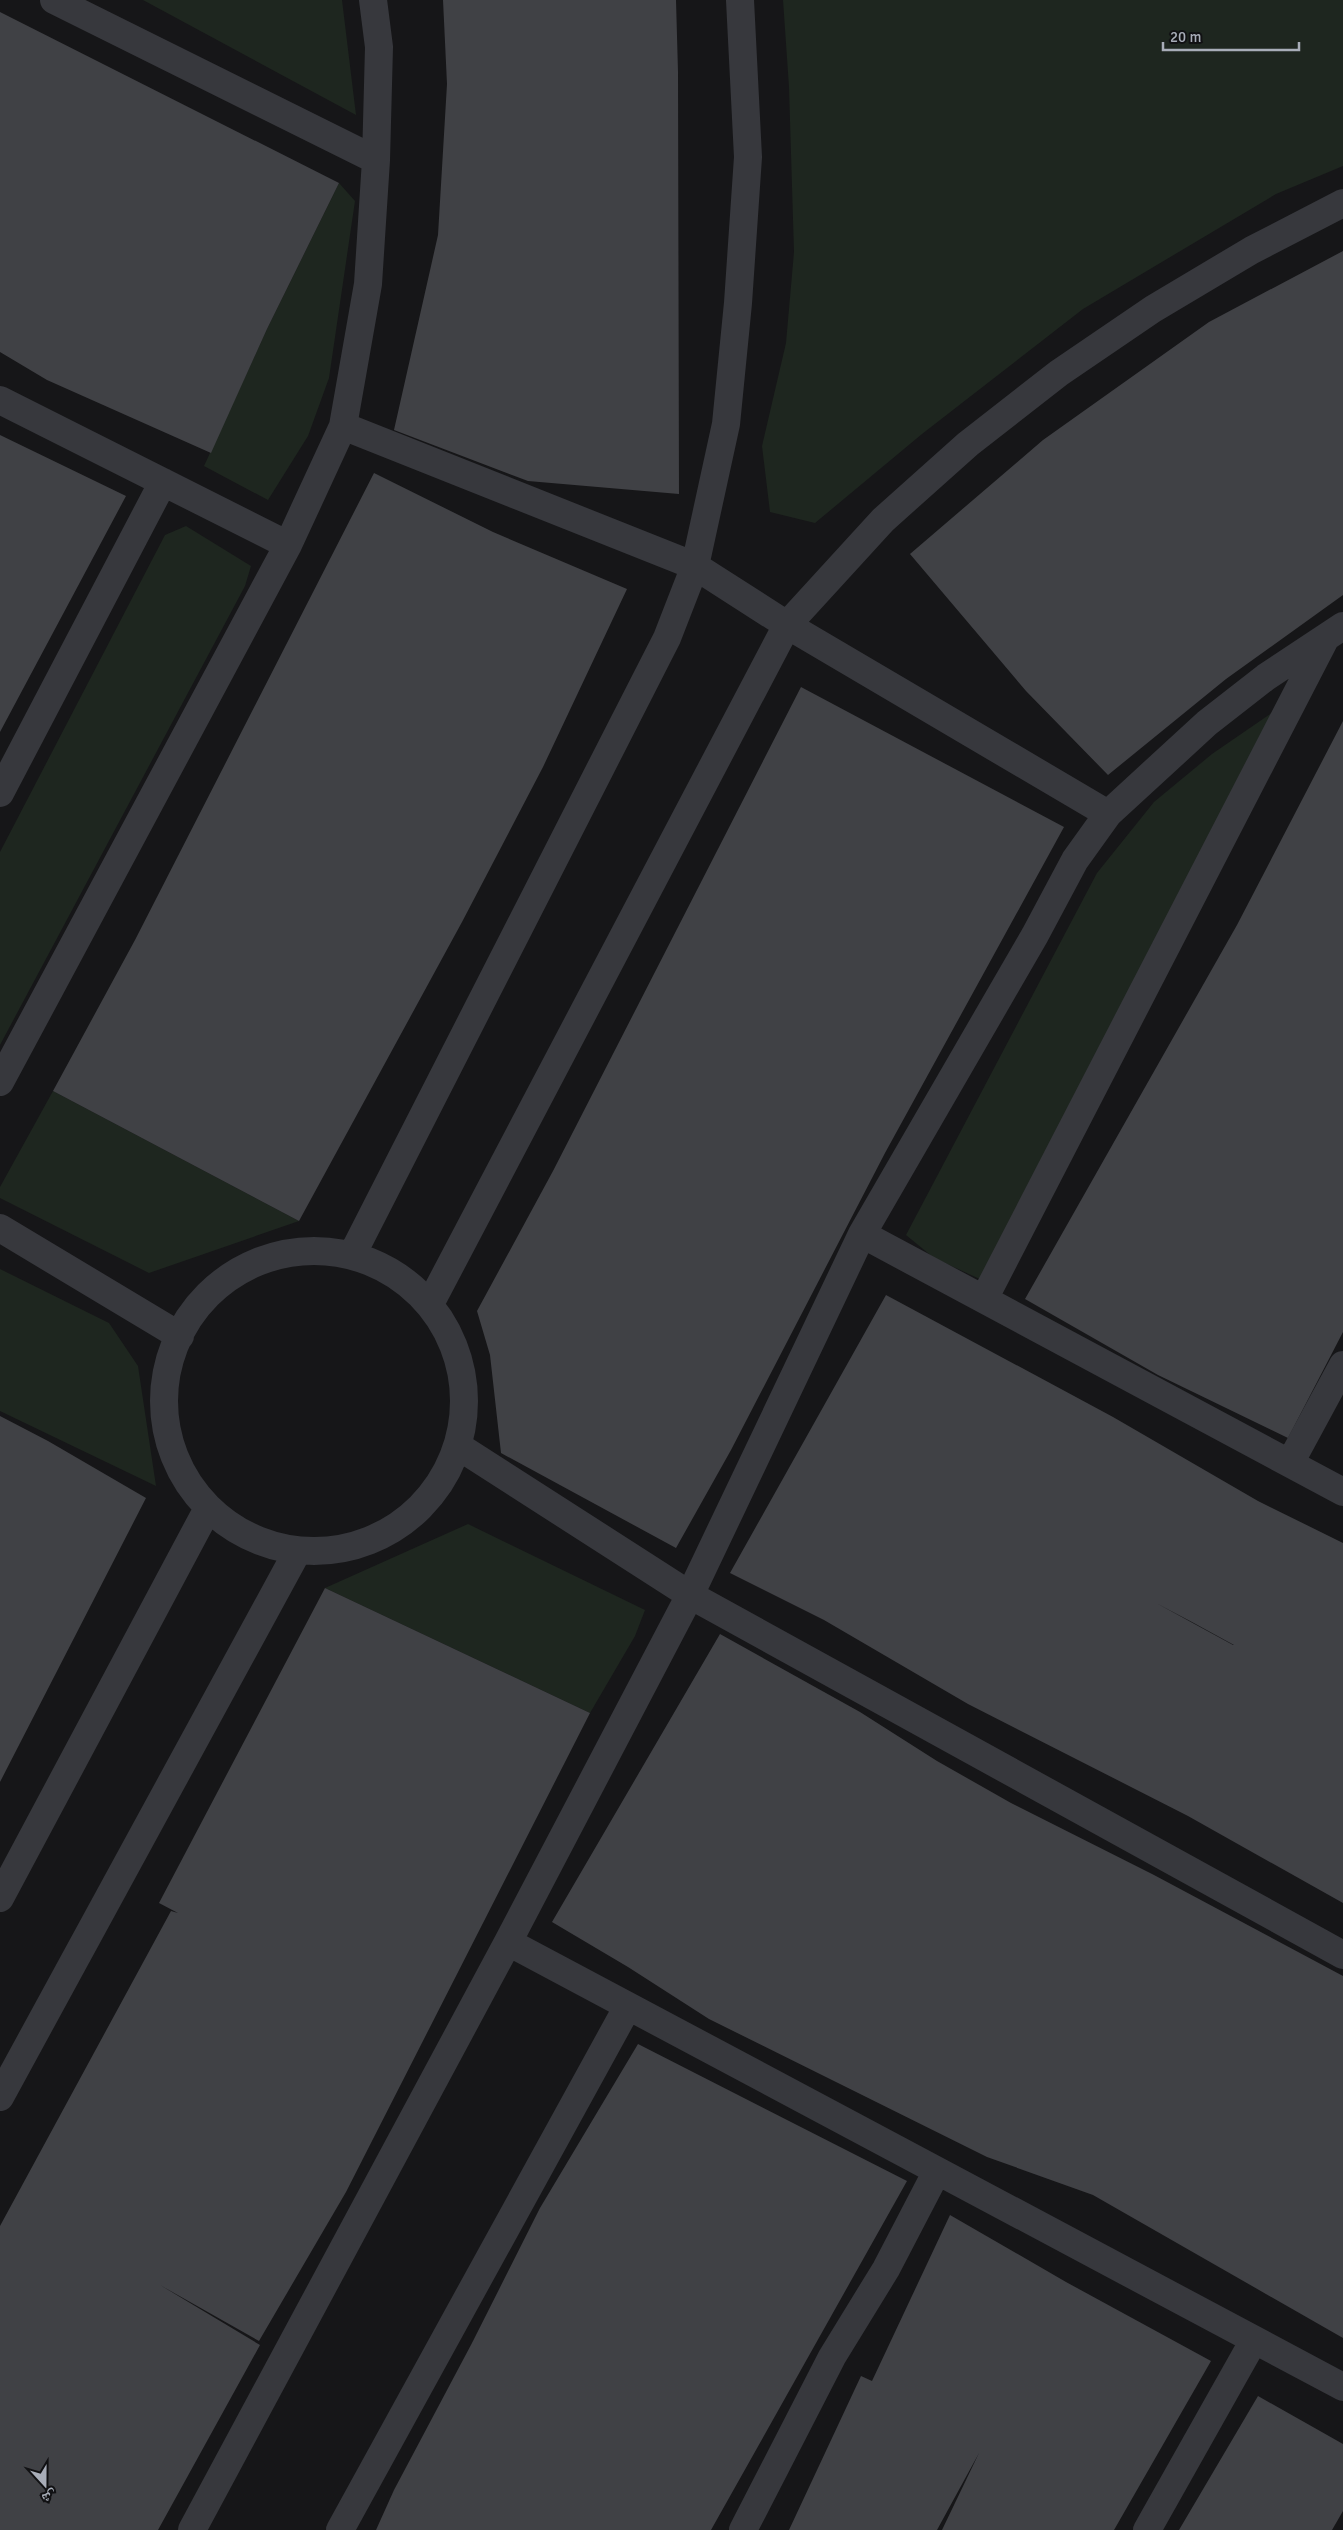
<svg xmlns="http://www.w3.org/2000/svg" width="1343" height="2530" viewBox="0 0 1343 2530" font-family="Signika,'Noto Naskh Arabic',sans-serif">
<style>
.green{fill:#1e261f}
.building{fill:#404145;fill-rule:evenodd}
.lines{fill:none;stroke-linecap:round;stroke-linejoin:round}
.minor{stroke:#37383d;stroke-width:28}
</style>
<rect width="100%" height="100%" fill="#161618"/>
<!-- green -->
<path class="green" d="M143,0H342L356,115Z
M783,0H1343V166L1276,194L1083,309L922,434L815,523L770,512L762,446L786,343L794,252L789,87Z
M339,183L355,201L329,378L308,436L268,500L204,466L267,329Z
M186,526L251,566L245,586L0,1045V852L165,535Z
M1276,710L982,1280L934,1258L906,1235L1097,873L1154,802L1212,754Z
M53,1091L299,1221L149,1273L0,1198V1187Z
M0,1269L109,1323L138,1366L156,1486L0,1411Z
M468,1524L645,1610L635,1636L590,1713L325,1588Z"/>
<!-- building -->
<path class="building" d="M443,0H676L678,72L679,494L528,481L394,430L438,235L447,84Z
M0,12L339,183L267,329L211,453L47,380L0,352Z
M1343,251V595L1226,679L1108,775L1026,691L910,554L1043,440L1209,322Z
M0,435L126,496L0,732Z
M374,473L493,532L627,589L543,767L462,922L299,1221L53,1091L135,940Z
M801,687L1064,827L885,1153L731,1450L676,1548L501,1453L490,1355L477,1311L553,1171Z
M1343,721V1332L1288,1438L1158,1375L1025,1299L1237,925Z
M886,1295L1113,1417L1258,1501L1343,1543V1903L1188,1816L968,1704L824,1620L730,1573ZM1156,1603L1192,1622L1234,1645H1233Z
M0,1416L48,1441L146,1498L0,1782Z
M325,1588L590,1713L346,2192L259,2341L160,2285L260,2345L158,2530H0V2226L171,1911L178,1913L159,1903Z
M720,1634L860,1712L937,1761L1011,1803L1154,1875L1343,1976V2338L1093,2195L987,2157L709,2019L628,1967L552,1922Z
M638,2044L907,2181L711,2530H376L394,2490L472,2343L540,2208Z
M950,2215L1066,2282L1211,2361L1114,2530H942L979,2453L937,2530H789L861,2376L872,2381Z
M1258,2396L1343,2444V2511L1332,2530H1179Z"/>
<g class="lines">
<!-- minor -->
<path class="minor" d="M54,0L376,160
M0,400L288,545
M343,426L695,566L787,625L1108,814
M0,793L163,482
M0,1082L288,545L343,426L368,284L376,160L379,47L373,0
M0,1228L180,1336
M862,1234L1343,1492
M164 1401a150 150 0 1 1 300 0a150 150 0 1 1-300 0Z
M352,1255L667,638L695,566L726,424L738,303L748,157L740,0
M984,1299L1325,639
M430,1304L787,625L883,520L968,444L1059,373L1153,309L1252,250L1343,203
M458,1446L690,1595L1343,1955
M1290,1463L1343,1365
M0,1898L207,1510
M508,1942L1343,2387
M0,2097L297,1552
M192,2530L508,1942L690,1595L862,1234L1035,935L1075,860L1108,814L1207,723L1266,677L1343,626
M340,2530L628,2006
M743,2530L832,2357L886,2269L937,2171
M1147,2530L1254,2340"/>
</g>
<!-- north arrow -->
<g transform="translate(45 2485) rotate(159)" stroke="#111113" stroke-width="4" paint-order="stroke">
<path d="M0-4L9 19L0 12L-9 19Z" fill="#a8adb8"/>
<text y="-8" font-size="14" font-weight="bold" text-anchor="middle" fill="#a8adb8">ش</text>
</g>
<!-- scale -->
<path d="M1163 42v8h136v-8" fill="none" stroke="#a8adb8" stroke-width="2.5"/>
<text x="1170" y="42" font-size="15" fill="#a8adb8" stroke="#111113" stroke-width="4" paint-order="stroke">20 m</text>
</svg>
